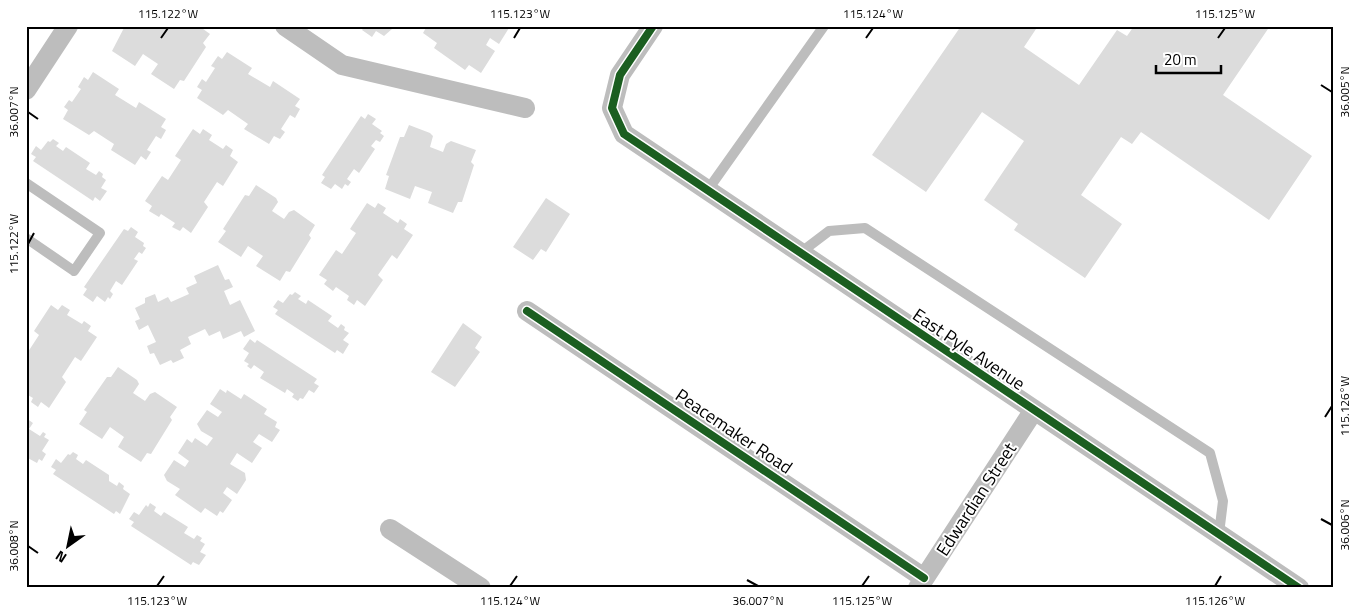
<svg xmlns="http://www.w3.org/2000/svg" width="1359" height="614" viewBox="0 0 1359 614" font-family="'Titillium Web',sans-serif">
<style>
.building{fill:#dcdcdc}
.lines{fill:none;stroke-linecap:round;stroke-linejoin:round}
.lane{stroke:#bdbdbd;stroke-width:10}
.street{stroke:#bdbdbd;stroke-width:20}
.cycleway-casing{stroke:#fff;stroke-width:11}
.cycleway{stroke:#1b5e20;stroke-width:8}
.ticks{fill:none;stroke:#000;stroke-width:2}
.labels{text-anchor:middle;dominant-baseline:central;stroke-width:4;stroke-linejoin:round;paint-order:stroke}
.street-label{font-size:18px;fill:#000;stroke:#fff}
.neatline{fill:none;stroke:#000;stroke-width:2}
.ticks-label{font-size:12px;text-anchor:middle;fill:#000}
</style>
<rect width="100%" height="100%" fill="#fff"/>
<!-- building -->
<path class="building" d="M125,26L178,28L199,26L210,34L203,43L206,47L184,81L180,80L174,89L151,74L158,64L143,54L135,66L112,51Z
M365,26H388L392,29L384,36L376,31L372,37L362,30Z
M427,26H507L509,28L499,44L490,38L486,45L495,51L481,73L469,65L465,70L434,48L437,43L423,33Z
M961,26H1038L1024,47L1079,85L1117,30L1127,36L1134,26H1270L1223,95L1312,156L1269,220L1141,132L1132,144L1121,137L1081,195L1122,224L1085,278L1014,230L1018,224L984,200L1024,141L982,112L926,192L872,155Z
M227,52L252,68L248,74L270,87L273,81L300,99L295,106L300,109L295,118L290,115L281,129L285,132L280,139L274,136L269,144L244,129L248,124L228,110L223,115L197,98L202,90L197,87L202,79L206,82L215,68L211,66L218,56L222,59Z
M93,72L119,89L115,95L136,108L139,102L166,119L161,127L166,130L161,139L156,136L147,150L151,152L146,160L141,156L135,165L111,150L114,144L94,131L89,135L63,119L68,110L64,107L69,100L72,102L81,89L78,87L84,77L88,80Z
M368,114L376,119L372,124L382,131L380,133L384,136L380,142L376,140L371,146L375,149L359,173L354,169L347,179L351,182L348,186L345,184L342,189L335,184L331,189L321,183L325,177L322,175L361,116L365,119Z
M409,125L430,133L433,136L430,147L443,152L446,144L451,141L476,150L471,162L474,165L462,202H458L453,213L428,203L432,192L415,186L410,199L385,189L389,176L386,175L400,137H404Z
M193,129L200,134L203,129L212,135L209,140L223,149L226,145L233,150L230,156L238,162L223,186L217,182L204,202L208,207L191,233L183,227L180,231L172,227L175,223L161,214L159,217L149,211L152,206L145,201L162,176L168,180L181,160L175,156Z
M53,139L59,143L56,146L63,151L66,147L90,163L86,169L96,175L99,171L103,174L102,177L106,180L101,188L107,191L100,201L95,197L93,201L33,161L36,157L31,154L36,146L41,150L48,141L50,142Z
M256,185L276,198L278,202L272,211L284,219L289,212L294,210L315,225L309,235L311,238L290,272L286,271L280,281L256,266L263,256L248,246L241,257L218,242L226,231L223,229L245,195L249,196Z
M546,198L570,214L546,252L541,249L533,260L513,247Z
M367,203L375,208L378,203L386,208L383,213L398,223L400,219L407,224L404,229L413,235L397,259L392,255L378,275L383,280L365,306L357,300L354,305L347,300L349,296L336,287L333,291L324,284L327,280L319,275L336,250L342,254L356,233L350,229Z
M131,227L138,232L135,237L144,243L143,246L146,248L142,254L139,252L134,259L138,261L122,285L116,281L110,291L113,294L110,299L108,297L105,302L97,296L93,302L83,295L87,289L84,287L124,229L128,231Z
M218,265L225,280L229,279L233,287L224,291L230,305L240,300L255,331L244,337L241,331L223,339L220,331L209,336L205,329L188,337L191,344L180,350L184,358L173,363L171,360L160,365L154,353L150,354L147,346L156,342L148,325L139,330L135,321L140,319L135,308L145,303V298L155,294L158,302L168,297L171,302L189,294L186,288L197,283L194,276Z
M295,292L301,296L298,299L306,304L308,300L332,316L328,321L338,328L341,324L345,327L344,330L349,333L343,340L349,344L343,354L337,350L335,353L275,314L278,310L273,307L278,300L283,303L290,294L292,295Z
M51,305L58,310L62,305L70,310L67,315L82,324L84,321L91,326L88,331L97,337L81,361L75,357L62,377L66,382L49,408L41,402L38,407L31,402L33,398L26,394V355L39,335L34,331Z
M463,323L482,337L475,348L480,352L455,387L431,372Z
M250,339L255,343L257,340L317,379L314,383L319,386L314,393L309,390L303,399L300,398L298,401L292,397L294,394L287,389L285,393L260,378L264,372L254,365L251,369L247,366L249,364L244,361L249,353L243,349Z
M118,367L137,380L139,384L133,393L145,401L150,394L155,392L177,407L170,417L172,420L151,454L147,453L141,462L118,447L124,437L110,427L102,439L79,424L87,412L84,410L107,377H111Z
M220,389L226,393L227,390L241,399L244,394L267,409L264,414L277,422L275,427L280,430L272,442L259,434L253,442L262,448L252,463L237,453L230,464L245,473L246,480L237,494L227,487L223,493L232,500L223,513L220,511L217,516L205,508L201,513L175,495L180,489L167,481L164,475L174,460L185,467L189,461L178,453L187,439L192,443L195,438L207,446L213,438L201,431L197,424L207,410L218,417L222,412L210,404Z
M26,418L33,423L29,429L40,436L43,432L46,434L44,437L49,440L42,451L46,454L42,461L39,459L37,463L26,457Z
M73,452L78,455L76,459L83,464L86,460L109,475V481L117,486L119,482L124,486L123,489L130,494L120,514L116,511L114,514L53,474L56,470L51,467L56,459L61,463L68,454L70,455Z
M150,503L156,507L154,511L161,516L164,512L188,527L184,533L194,539L197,535L202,538L200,541L205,544L200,552L206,555L199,565L193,562L191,565L131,526L134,522L129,519L134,512L139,515L146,505L148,507Z"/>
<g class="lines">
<!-- lane -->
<path class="lane" d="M26,183L100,233L74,271L26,238
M707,191L824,26
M800,253L829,231L865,228L1210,453L1223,501L1219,534"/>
<!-- street -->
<path class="street" d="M285,26L342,65L525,108
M653,26L620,75L612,108L624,134L1299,588
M26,90L68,26
M527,311L924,578
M390,529L481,588
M918,588L1034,410"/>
<!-- cycleway casing -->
<g class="cycleway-casing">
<path id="cycleway" d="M653,26L620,75L612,108L624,134L1299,588
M527,311L924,578"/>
</g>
<!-- cycleway -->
<use href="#cycleway" class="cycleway"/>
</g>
<!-- ticks -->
<path class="ticks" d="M161,38L168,28M514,38L520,28M866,38L873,28M1218,38L1225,28M1321,85L1332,92M28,112L38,119M28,244L34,233M1325,417L1332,406M1321,519L1332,525M28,546L38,553M747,580L758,586M157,586L164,576M510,586L517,576M862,586L869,576M1215,586L1221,576"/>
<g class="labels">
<!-- street labels -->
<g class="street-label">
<text transform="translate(969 349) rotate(34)">East Pyle Avenue</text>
<text transform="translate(734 431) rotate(34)">Peacemaker Road</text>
<text transform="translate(976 499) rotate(-57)">Edwardian Street</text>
</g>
</g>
<!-- border -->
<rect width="1359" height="614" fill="none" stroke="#ffffff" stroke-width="55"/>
<!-- north arrow -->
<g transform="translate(68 546) rotate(213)" stroke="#ffffff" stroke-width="4" paint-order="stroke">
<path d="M0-4L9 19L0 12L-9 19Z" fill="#000000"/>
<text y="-8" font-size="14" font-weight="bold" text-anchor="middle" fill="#000000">N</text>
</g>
<!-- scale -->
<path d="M1156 65v8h65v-8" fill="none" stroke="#000000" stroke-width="2.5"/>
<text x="1164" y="65" font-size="15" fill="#000000" stroke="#ffffff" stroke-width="4" paint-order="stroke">20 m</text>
<rect x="28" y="28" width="1304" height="558" class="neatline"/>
<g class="ticks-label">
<text x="168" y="18">115.122°W</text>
<text x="520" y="18">115.123°W</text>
<text x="873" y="18">115.124°W</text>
<text x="1225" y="18">115.125°W</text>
<text transform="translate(1345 92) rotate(-90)" y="4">36.005°N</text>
<text transform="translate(14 112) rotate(-90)" y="4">36.007°N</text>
<text transform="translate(14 244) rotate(-90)" y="4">115.122°W</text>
<text transform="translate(1345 406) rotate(-90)" y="4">115.126°W</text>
<text transform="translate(1345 525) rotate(-90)" y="4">36.006°N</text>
<text transform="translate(14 546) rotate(-90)" y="4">36.008°N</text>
<text x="157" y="605">115.123°W</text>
<text x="510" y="605">115.124°W</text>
<text x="758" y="605">36.007°N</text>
<text x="862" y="605">115.125°W</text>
<text x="1215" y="605">115.126°W</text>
</g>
</svg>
